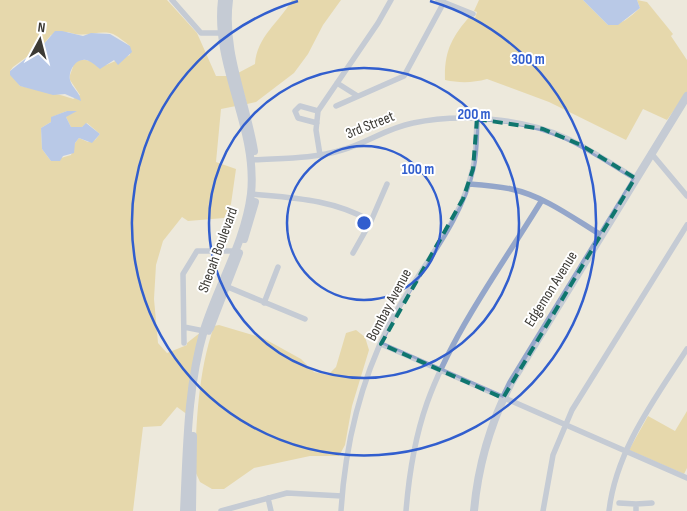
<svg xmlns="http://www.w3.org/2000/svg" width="687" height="511" viewBox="0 0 687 511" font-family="'Sofia Sans Condensed',sans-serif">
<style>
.green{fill:#dec472;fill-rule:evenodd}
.water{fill:#7ba2f3}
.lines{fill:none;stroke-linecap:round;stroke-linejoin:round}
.minor{stroke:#94a6ca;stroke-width:5.5}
.tertiary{stroke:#94a6ca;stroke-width:8}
.marked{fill:none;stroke:#0f766e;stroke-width:4;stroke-dasharray:10 6;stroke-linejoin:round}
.ring{fill:none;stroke:#315ece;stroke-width:2.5}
.labels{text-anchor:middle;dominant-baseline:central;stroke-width:4;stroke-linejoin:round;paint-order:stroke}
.street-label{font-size:15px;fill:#3c3a35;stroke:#fff}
.centre{fill:#315ece;stroke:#fff;stroke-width:2.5}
.ring-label{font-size:15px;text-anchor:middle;font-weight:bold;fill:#315ece;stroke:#fff;stroke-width:4;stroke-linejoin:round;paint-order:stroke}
</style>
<rect width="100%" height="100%" fill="#ede9dc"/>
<!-- green -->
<path class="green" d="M0,0H167L197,33L216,76H227L236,106L221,109L216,162L236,169L231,204L224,218L188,221L182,217L163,241L156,265L154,299L158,343L167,353L187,345V343L201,332L188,415L177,407L161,426L143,427L133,511H0ZM68,32C86,39 99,29 113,34C119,37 125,42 130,46V55L106,65L86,60H79L74,64L70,75V80L80,95L73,99C71,97 27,87 20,86L10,71L13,67L43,45L51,35ZM67,111L66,117L71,127H82L87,123L100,134L95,140L88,142L79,138L75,143L71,155L51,161L42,149L41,128L51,122L52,117Z
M292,0H341L323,25L308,54L294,73L256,102L247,104L238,73L255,64C257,36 279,23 292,0Z
M479,0H583L608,25C622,25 630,17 640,8L637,0L647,2L673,34L671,36L687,60V92L667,120L643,109L626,140L549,102L487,79C473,83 459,83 445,80C444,51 452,37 470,16L475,18L477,12L474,11Z
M219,325L263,338L301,359L314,372L328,375L336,367L346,333L356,330L365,337L369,350L352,406L345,445L339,456H310L254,468L224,489H212L200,482L195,471C196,424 198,372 214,326Z
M687,411V468L684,474L629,450L648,416L675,431Z"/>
<!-- water -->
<path class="water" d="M583,0H637L640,8L618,25H608Z
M55,31H62L83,36L91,33L110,34L130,46L132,52L118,65L114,60L100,69C96,66 91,61 86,60C76,58 68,71 70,80C72,88 80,92 81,101L65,94L53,95L20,86L10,75V71L43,45Z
M67,111H77L66,117L71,127H82L86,123L100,134L92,143L79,138L75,143L74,153L63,156L60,161H51L42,149L41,128L51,122V117Z"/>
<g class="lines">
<!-- minor -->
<path class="minor" d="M172,0L201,33H226
M438,0L473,14
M337,83L356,95
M336,106L404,76L444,2
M317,123L298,118L295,111L300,106L318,111
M651,153L687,196
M320,155L316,130L318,111L378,23L391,0
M251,160C281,158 313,159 342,150C367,143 387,128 413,123C459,113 523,118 566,138C590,149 613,165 635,178
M469,184C483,185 497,186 511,189C544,196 573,218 601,235
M251,194C294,198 332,199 371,221
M353,253L371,221L387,184
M223,285L305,319
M264,303L278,267
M184,327L209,332
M184,343L183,274L197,251H235
M381,344L687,478
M268,498L271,511
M619,503L636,504
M221,511L287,493L342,496
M341,511C345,446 360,383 389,325C415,273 460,227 473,168C477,152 476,135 477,119
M406,511C409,474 415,437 427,403C452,333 503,264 542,200
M543,511L553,455L572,410L687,225
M609,511C616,450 655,399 687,349
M636,511V504L652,503"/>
<!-- tertiary -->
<path class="tertiary" d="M229,0C222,52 246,101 254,151
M244,239L255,202
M210,328L239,253
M184,511C187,451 187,388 204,330C218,285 245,242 251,194C258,127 214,67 222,0
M192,511L193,436
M474,511C478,465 490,424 511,383L687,96"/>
</g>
<!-- marked area -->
<path d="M0 0H687V511H0ZM477,119L543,129L581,145L635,178L503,398L381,344L463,199L473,169Z" fill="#ede9dc" fill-opacity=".55" fill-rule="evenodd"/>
<path class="marked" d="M477,119L543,129L581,145L635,178L503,398L381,344L463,199L473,169Z"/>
<!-- distance rings -->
<g class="ring">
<circle cx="364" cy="223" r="77"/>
<circle cx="364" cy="223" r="155"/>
<path d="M430 1A232 232 0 1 1 298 1"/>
</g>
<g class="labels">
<!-- street labels -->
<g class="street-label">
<text transform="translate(370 125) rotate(-22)">3rd Street</text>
<text transform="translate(218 250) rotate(-70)">Sheoah Boulevard</text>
<text transform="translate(551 289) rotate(-58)">Edgemon Avenue</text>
<text transform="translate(389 305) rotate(-62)">Bombay Avenue</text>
</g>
</g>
<circle cx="364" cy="223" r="8" class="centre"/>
<g class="ring-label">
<text x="528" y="64">300 m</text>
<text x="474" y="119">200 m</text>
<text x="418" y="174">100 m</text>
</g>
<!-- north arrow -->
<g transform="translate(40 40) rotate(7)" stroke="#ffffff" stroke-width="4" paint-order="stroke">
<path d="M0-4L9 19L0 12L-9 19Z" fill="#3c3a35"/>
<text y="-8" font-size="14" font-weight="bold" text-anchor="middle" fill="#3c3a35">N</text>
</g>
</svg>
